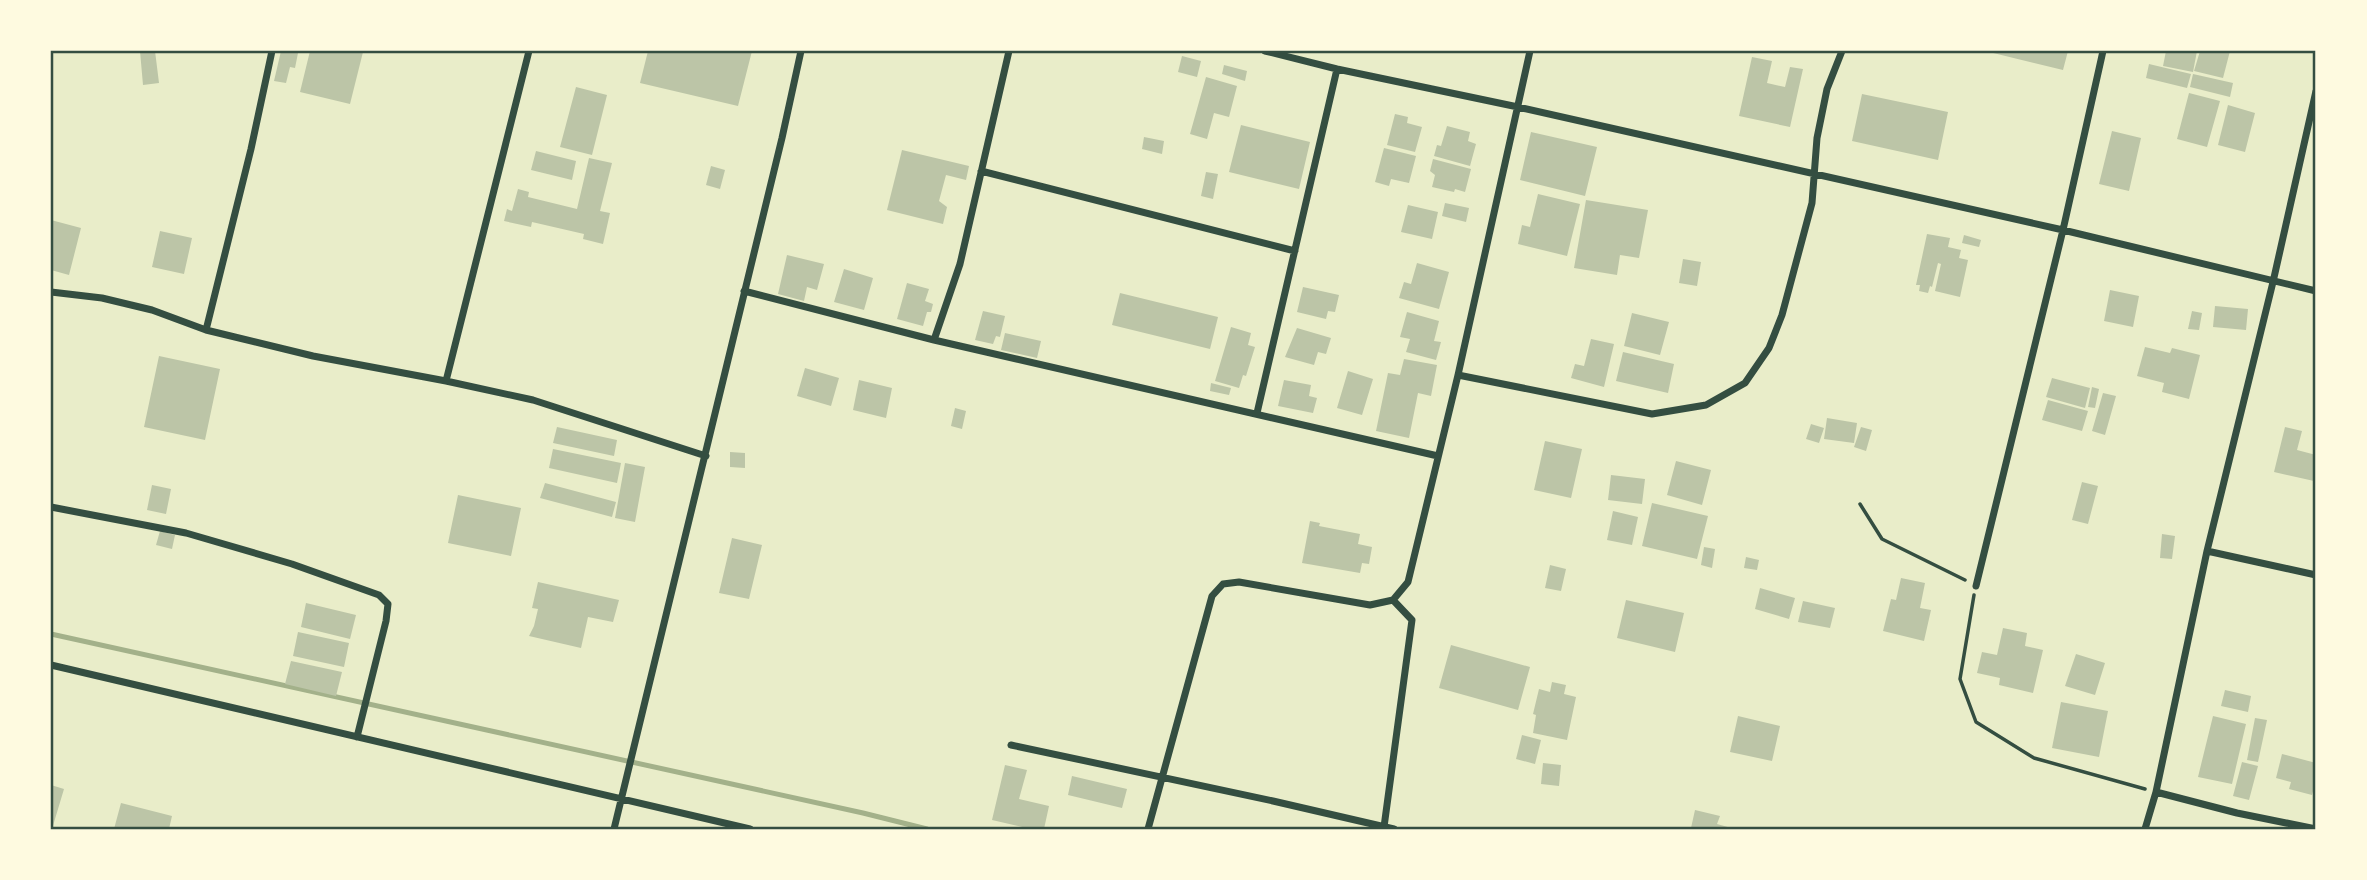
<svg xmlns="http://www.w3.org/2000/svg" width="2367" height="880" viewBox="0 0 2367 880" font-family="'IBM Plex Serif',serif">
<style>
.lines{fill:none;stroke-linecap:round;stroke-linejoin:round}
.stream{stroke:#a3b18a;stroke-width:5}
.building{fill:#bcc5a7}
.path{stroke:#344e41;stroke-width:3.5}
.minor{stroke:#344e41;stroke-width:7}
.neatline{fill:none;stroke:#344e41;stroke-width:2.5}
</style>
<rect width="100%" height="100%" fill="#e9edc9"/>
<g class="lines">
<!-- stream -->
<path class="stream" d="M51,634L863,813L927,829"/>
</g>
<!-- building -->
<path class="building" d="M140,51H155L159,83L143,85Z
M281,51L298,53L295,68L290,67L286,83L274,81Z
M310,51L363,52L350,104L300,92Z
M648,51H752L738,106L640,83Z
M1985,51H2068L2063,70Z
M2166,51H2197L2193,72L2163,66Z
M2200,51H2230L2223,78L2194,71Z
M1182,56L1201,61L1197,77L1178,72Z
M1752,57L1772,61L1767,83L1785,87L1790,67L1803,69L1790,127L1739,116Z
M2149,64L2191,74L2187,88L2146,78Z
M1224,65L1247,71L1245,81L1222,74Z
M2193,74L2233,83L2230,97L2190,87Z
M1206,77L1237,86L1229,117L1214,113L1207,139L1190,134Z
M576,87L607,95L592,155L560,147Z
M2189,93L2220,101L2207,147L2177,139Z
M1862,94L1948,112L1938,160L1852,141Z
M2228,105L2255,113L2245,152L2218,145Z
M1395,114L1408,117L1407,123L1422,127L1415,152L1387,145Z
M1241,125L1310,142L1299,189L1229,172Z
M1447,126L1470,132L1468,141L1476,144L1470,166L1434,156L1437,145L1441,146Z
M2112,131L2141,138L2129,191L2099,184Z
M1531,132L1597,147L1585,196L1520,180Z
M1144,137L1164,141L1162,154L1142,149Z
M1384,148L1416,156L1409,183L1391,179L1389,186L1375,182Z
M902,150L969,166L966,180L946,175L939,201L947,207L943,224L887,210Z
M536,151L576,161L572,180L531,170Z
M589,158L612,163L600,211L610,213L603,244L583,239L584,234L532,222L531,227L504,221L507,209L512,211L518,189L529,192L528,197L577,209Z
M1433,159L1471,169L1465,192L1455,189L1454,192L1432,187L1435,175L1430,171Z
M711,166L725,170L720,189L706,185Z
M1206,172L1218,174L1213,199L1201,196Z
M1538,194L1580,204L1567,256L1518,244L1522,225L1530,227Z
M1586,200L1648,210L1639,258L1620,255L1617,275L1574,268Z
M1445,203L1469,208L1466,222L1442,216Z
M1408,205L1438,212L1432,239L1401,232Z
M51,220L81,228L69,275L51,270Z
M160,231L192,238L184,274L152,267Z
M1927,234L1950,238L1948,247L1961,250L1959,258L1968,260L1960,297L1935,291L1941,264L1938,263L1932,287L1930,286L1928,293L1919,291L1920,285H1916Z
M1964,235L1981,240L1979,247L1962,243Z
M787,255L824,264L817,290L807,287L804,301L778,294Z
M1683,259L1701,262L1697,286L1679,283Z
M1417,263L1449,272L1439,309L1399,298L1404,282L1411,284Z
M844,269L873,278L864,310L834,302Z
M907,283L929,289L925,301L933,304L931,312H927L923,326L897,319Z
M1303,287L1339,295L1335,312L1328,311L1326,319L1297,312Z
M2110,290L2139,296L2133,327L2104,321Z
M1120,293L1218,317L1210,349L1112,325Z
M2215,306L2248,309L2246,330L2213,327Z
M983,311L1005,316L1000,337L996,336L993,344L975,340Z
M2192,311L2202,313L2199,330L2188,329Z
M1407,312L1439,321L1434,341L1441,342L1436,360L1406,352L1410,339L1400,337Z
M1632,313L1669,322L1660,355L1624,346Z
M1231,327L1251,333L1248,345L1255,347L1246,376L1243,375L1239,388L1215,381Z
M1297,328L1331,338L1326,354L1318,352L1314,365L1285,357Z
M1005,333L1041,341L1037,358L1001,350Z
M1591,339L1614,344L1604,387L1571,378L1575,364L1584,366Z
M2145,347L2170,353L2172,348L2200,355L2189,399L2162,392L2164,383L2137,376Z
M1623,352L1674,364L1668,393L1616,381Z
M159,356L220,369L205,440L144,427Z
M1404,359L1437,365L1431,396L1418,393L1409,438L1376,431L1388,373L1400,375Z
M805,368L839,378L831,406L797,396Z
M1348,371L1373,379L1362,415L1337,408Z
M2052,378L2090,388L2085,408L2046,397Z
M859,380L892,388L886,418L853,410Z
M1284,380L1311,385L1309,396L1317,398L1313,413L1278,406Z
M1211,383L1231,388L1229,395L1210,391Z
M2092,387L2099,389L2095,408L2088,407Z
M2103,393L2116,396L2105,435L2092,431Z
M2048,400L2088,411L2082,431L2042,420Z
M955,408L966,411L962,429L951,426Z
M1827,418L1857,423L1854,443L1824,439Z
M1811,424L1824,428L1819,443L1806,439Z
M557,427L617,440L614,456L553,443Z
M1861,427L1872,430L1866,451L1854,447Z
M2285,427L2302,431L2297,450L2316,455L2314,481L2274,472Z
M1545,441L1582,449L1571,498L1534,490Z
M553,449L621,463L617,483L549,468Z
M730,452L745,453V468L730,467Z
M1676,461L1711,470L1702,505L1667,495Z
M625,463L645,467L635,522L615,518Z
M1611,475L1645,479L1642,504L1608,500Z
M2082,482L2098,486L2088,524L2072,520Z
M545,483L616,502L612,517L540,498Z
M152,485L171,489L166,514L147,510Z
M458,495L521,508L511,556L448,543Z
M1652,503L1708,516L1697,559L1642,546Z
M1613,511L1638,517L1632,545L1607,540Z
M1310,521L1320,523L1319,526L1360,534L1358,544L1372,547L1369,564L1362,563L1360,573L1302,563Z
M160,531L175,535L172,549L156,545Z
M2162,534L2175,536L2172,559L2160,558Z
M732,538L762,545L749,599L719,593Z
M1704,547L1715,549L1712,568L1701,565Z
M1746,557L1759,560L1757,570L1744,568Z
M1550,565L1566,569L1561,591L1545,588Z
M1901,578L1925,583L1920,608L1931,610L1924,641L1883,631L1891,599L1896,600Z
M538,582L619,600L613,622L588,617L581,648L529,636L534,626L538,609L532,608Z
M1760,588L1795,598L1789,619L1755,609Z
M1626,600L1684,613L1675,652L1617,638Z
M1803,601L1835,608L1830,628L1798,622Z
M306,603L356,615L350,639L301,627Z
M2003,628L2027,633L2025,646L2043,650L2033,693L1999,685L2000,678L1977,673L1982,652L1997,655Z
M298,632L349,643L344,667L293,656Z
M1451,645L1530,667L1518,710L1439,688Z
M2076,654L2105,663L2095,695L2065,686Z
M291,661L342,672L336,696L285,684Z
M1552,682L1566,685L1564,694L1576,697L1567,740L1533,733L1536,715L1533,714L1539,689L1550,692Z
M2225,690L2251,696L2248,712L2221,706Z
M2061,702L2108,711L2099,757L2052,748Z
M1738,716L1780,726L1772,761L1730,752Z
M2213,716L2246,724L2232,784L2198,777Z
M2255,718L2267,720L2258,762L2247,760Z
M1522,735L1541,740L1535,764L1516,759Z
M2282,754L2316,763V780L2312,795L2289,789L2291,782L2276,778Z
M2242,762L2258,766L2249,800L2233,796Z
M1543,763L1561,765L1559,786L1541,784Z
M1005,765L1027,770L1019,799L1049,806L1044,829H1031L992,820Z
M1072,776L1127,789L1122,808L1068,795Z
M51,785L64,789L52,829H51Z
M121,803L172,816L169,829H114Z
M1695,810L1720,816L1717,824L1735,829L1691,828Z"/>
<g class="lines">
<!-- path -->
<path class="path" d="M1860,504L1882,539L1965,580
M1974,595L1960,679L1976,722L2034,758L2145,789"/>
<!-- minor -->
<path class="minor" d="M1265,51L1337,69L1518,107L2063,230L2316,291
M981,171L1295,251
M744,291L934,340L1438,456
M51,292L102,298L152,310L206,330L313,356L446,381L533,400L706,456
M206,330L251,149L272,51
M934,340L960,264L1009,51
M1458,375L1652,414L1706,405L1745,383L1769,348L1782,315L1812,203L1817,138L1827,89L1842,51
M446,381L529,51
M1257,413L1337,69
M51,507L186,533L292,564L379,595L388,604L386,621L357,737
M2207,551L2316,575
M1976,586L2063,230L2103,51
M51,665L750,829
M1011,745L1273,801L1394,829
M2156,792L2237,813L2316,829
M1384,827L1412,620L1393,600
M614,829L782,138L801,51
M1148,829L1212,596L1223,584L1239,582L1370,605L1393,600L1408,582L1458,375L1530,51
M2145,829L2156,792L2207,551L2273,282L2316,91"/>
</g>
<!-- border -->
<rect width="2367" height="880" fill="none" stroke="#fefae0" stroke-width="105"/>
<rect x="52" y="52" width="2262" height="776" class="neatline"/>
</svg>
